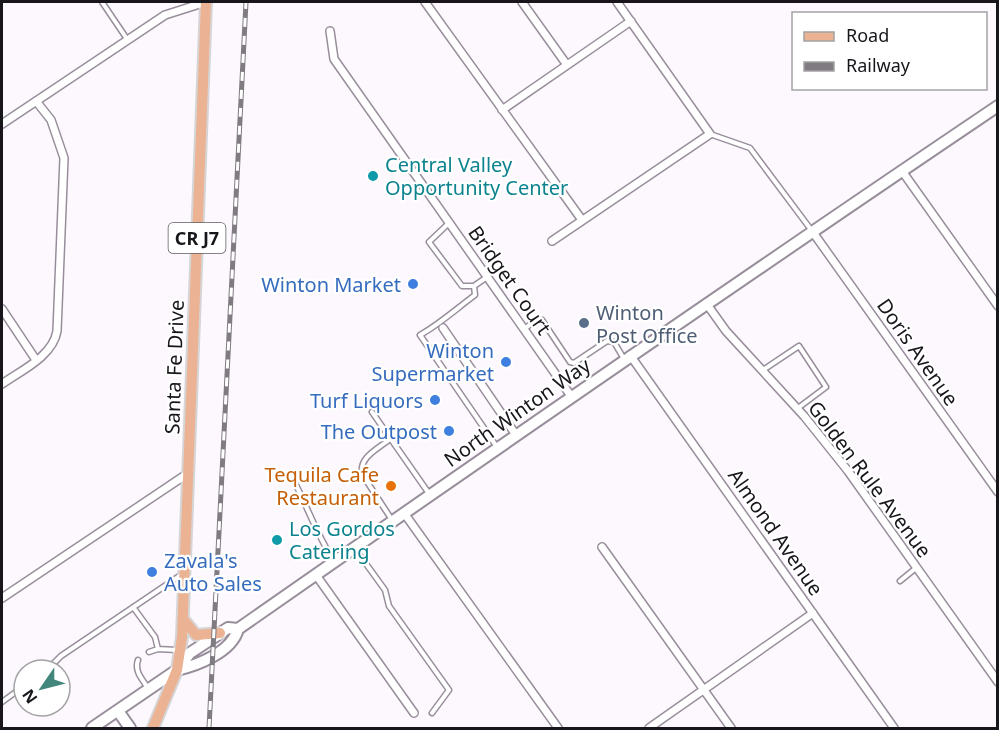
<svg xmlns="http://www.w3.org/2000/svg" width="999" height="730" viewBox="0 0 999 730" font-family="'Noto Sans',sans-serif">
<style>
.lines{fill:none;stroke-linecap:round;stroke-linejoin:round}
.lane-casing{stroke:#988e9b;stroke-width:7}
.street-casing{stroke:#988e9b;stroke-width:10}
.secondary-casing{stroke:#988e9b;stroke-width:14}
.primary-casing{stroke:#d6d5d6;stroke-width:14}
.lane{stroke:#fff;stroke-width:4}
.street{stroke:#fff;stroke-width:7}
.secondary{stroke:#fff;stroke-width:10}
.primary{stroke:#ebb293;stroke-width:10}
.rail-casing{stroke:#7f7b81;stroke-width:5}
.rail{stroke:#fff;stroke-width:3;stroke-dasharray:9;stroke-linecap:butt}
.culture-dot{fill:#0f9aa8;stroke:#fff;stroke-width:2}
.shop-dot{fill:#3f7fe0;stroke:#fff;stroke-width:2}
.service-dot{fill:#5c6f8a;stroke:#fff;stroke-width:2}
.food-dot{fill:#e8710a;stroke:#fff;stroke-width:2}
.labels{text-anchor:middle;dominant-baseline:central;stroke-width:4.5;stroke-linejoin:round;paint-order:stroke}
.shield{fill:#fff;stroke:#5e5c5f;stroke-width:1.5}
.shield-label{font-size:18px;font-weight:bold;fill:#19161b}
.culture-label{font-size:20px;fill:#0d838f;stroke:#fff;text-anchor:start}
.street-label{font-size:20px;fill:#19161b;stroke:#fff}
.shop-label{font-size:20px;fill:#366cbe;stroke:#fff;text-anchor:end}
.service-label{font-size:20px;fill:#4e5e75;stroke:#fff;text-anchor:start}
.food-label{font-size:20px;fill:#c56008;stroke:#fff;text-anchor:end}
</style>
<rect width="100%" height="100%" fill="#fdf8fe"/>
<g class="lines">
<!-- lane casing -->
<g class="lane-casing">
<path id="lane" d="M102,2L127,39
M710,134L750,148L812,231
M449,223L429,242L462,286H474
M487,277L474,286L475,295C456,309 440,324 420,335L497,447
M524,329L538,319L542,320L570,362L574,363L607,341L614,342L624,359
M763,370L799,346L826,387L798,408
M372,412L430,495
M390,439C378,449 359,457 362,474L392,520
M296,485C309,511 318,537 334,561
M356,550L385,590L389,606L449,690L432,713
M900,581L916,568
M133,607L155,637L158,649
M149,652L158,649L177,650
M138,660C134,671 142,679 148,688
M47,670L61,656L181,575
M2,702L24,686"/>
</g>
<!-- street casing -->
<g class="street-casing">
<path id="street" d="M425,2L582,220
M522,2L567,65
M330,31L334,59L571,396
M502,110L631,21
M2,124L165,15L206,2
M902,171L998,306
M812,231L998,492
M552,241L710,134L617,2
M706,303L726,331L804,416L848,471L998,682
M2,309L36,360
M443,328L516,435
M630,355L894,728
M2,384C22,370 53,356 57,331L64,158L51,120L36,101
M404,513L558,728
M602,547L731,728
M316,575L414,713
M2,598L187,474
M649,728L813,613"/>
</g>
<!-- secondary casing -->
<g class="secondary-casing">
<path id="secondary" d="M177,670C198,665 232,652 238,629C490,453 743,278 998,106
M118,711L130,728
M92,728L177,670L190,653L228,628L238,629"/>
</g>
<!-- primary casing -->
<g class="primary-casing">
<path id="primary" d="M184,620L196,635L220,633
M153,728L177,670L182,637L206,2"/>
</g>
<!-- lane -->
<use href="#lane" class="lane"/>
<!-- street -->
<use href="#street" class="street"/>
<!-- secondary -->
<use href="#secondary" class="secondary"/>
<!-- primary -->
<use href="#primary" class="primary"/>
<!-- rail casing -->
<g class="rail-casing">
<path id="rail" d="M209,728L246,2"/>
</g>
<!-- rail -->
<use href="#rail" class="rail"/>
</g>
<!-- markers -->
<g class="culture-dot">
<circle cx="373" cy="176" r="6"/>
<circle cx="277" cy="540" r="6"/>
</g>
<g class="shop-dot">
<circle cx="413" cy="284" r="6"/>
<circle cx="506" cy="362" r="6"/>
<circle cx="435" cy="400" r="6"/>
<circle cx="449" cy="431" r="6"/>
<circle cx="152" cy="572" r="6"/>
</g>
<circle class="service-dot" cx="584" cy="323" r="6"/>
<circle class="food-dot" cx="391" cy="486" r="6"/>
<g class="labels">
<!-- shield labels -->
<rect class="shield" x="168.5" y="223" width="57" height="30" rx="4.5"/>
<g class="shield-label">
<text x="197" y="238">CR J7</text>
</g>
<!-- culture labels -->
<g class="culture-label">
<text x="385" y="164">Central Valley<tspan x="385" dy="23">Opportunity Center</tspan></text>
<text x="289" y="528">Los Gordos<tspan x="289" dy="23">Catering</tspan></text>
</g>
<!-- street labels -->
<g class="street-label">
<text transform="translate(510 280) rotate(55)">Bridget Court</text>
<text transform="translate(918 352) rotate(55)">Doris Avenue</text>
<text transform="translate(174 367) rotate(-88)">Santa Fe Drive</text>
<text transform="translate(517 412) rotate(-35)">North Winton Way</text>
<text transform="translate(870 479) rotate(53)">Golden Rule Avenue</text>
<text transform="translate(776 532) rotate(55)">Almond Avenue</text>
</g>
<!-- shop labels -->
<g class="shop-label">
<text x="401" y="284">Winton Market</text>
<text x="494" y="350">Winton<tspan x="494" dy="23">Supermarket</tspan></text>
<text x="423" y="400">Turf Liquors</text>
<text x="437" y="431">The Outpost</text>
<text x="164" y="560" text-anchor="start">Zavala's<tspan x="164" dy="23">Auto Sales</tspan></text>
</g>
<!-- service labels -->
<g class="service-label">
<text x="596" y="312">Winton<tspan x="596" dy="23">Post Office</tspan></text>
</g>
<!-- food labels -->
<g class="food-label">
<text x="379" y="474">Tequila Cafe<tspan x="379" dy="23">Restaurant</tspan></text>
</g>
</g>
<!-- border -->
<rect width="999" height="730" fill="none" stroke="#19161b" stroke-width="6"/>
<!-- legend -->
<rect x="792" y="12" width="195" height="78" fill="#ffffff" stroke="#a3a2a4" stroke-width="1.5"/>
<rect x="804" y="32" width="30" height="9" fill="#ebb293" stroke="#a3a2a4" stroke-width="1.5"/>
<text x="846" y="42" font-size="18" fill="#19161b">Road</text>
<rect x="804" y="62" width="30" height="9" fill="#7f7b81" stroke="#a3a2a4" stroke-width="1.5"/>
<text x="846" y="72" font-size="18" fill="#19161b">Railway</text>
<!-- north arrow -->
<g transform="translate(42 688) rotate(235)"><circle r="28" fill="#ffffff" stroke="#a3a2a4" stroke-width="1.5"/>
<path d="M0-4.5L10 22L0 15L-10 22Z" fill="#43877c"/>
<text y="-9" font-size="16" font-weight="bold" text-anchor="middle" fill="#19161b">N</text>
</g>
</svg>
